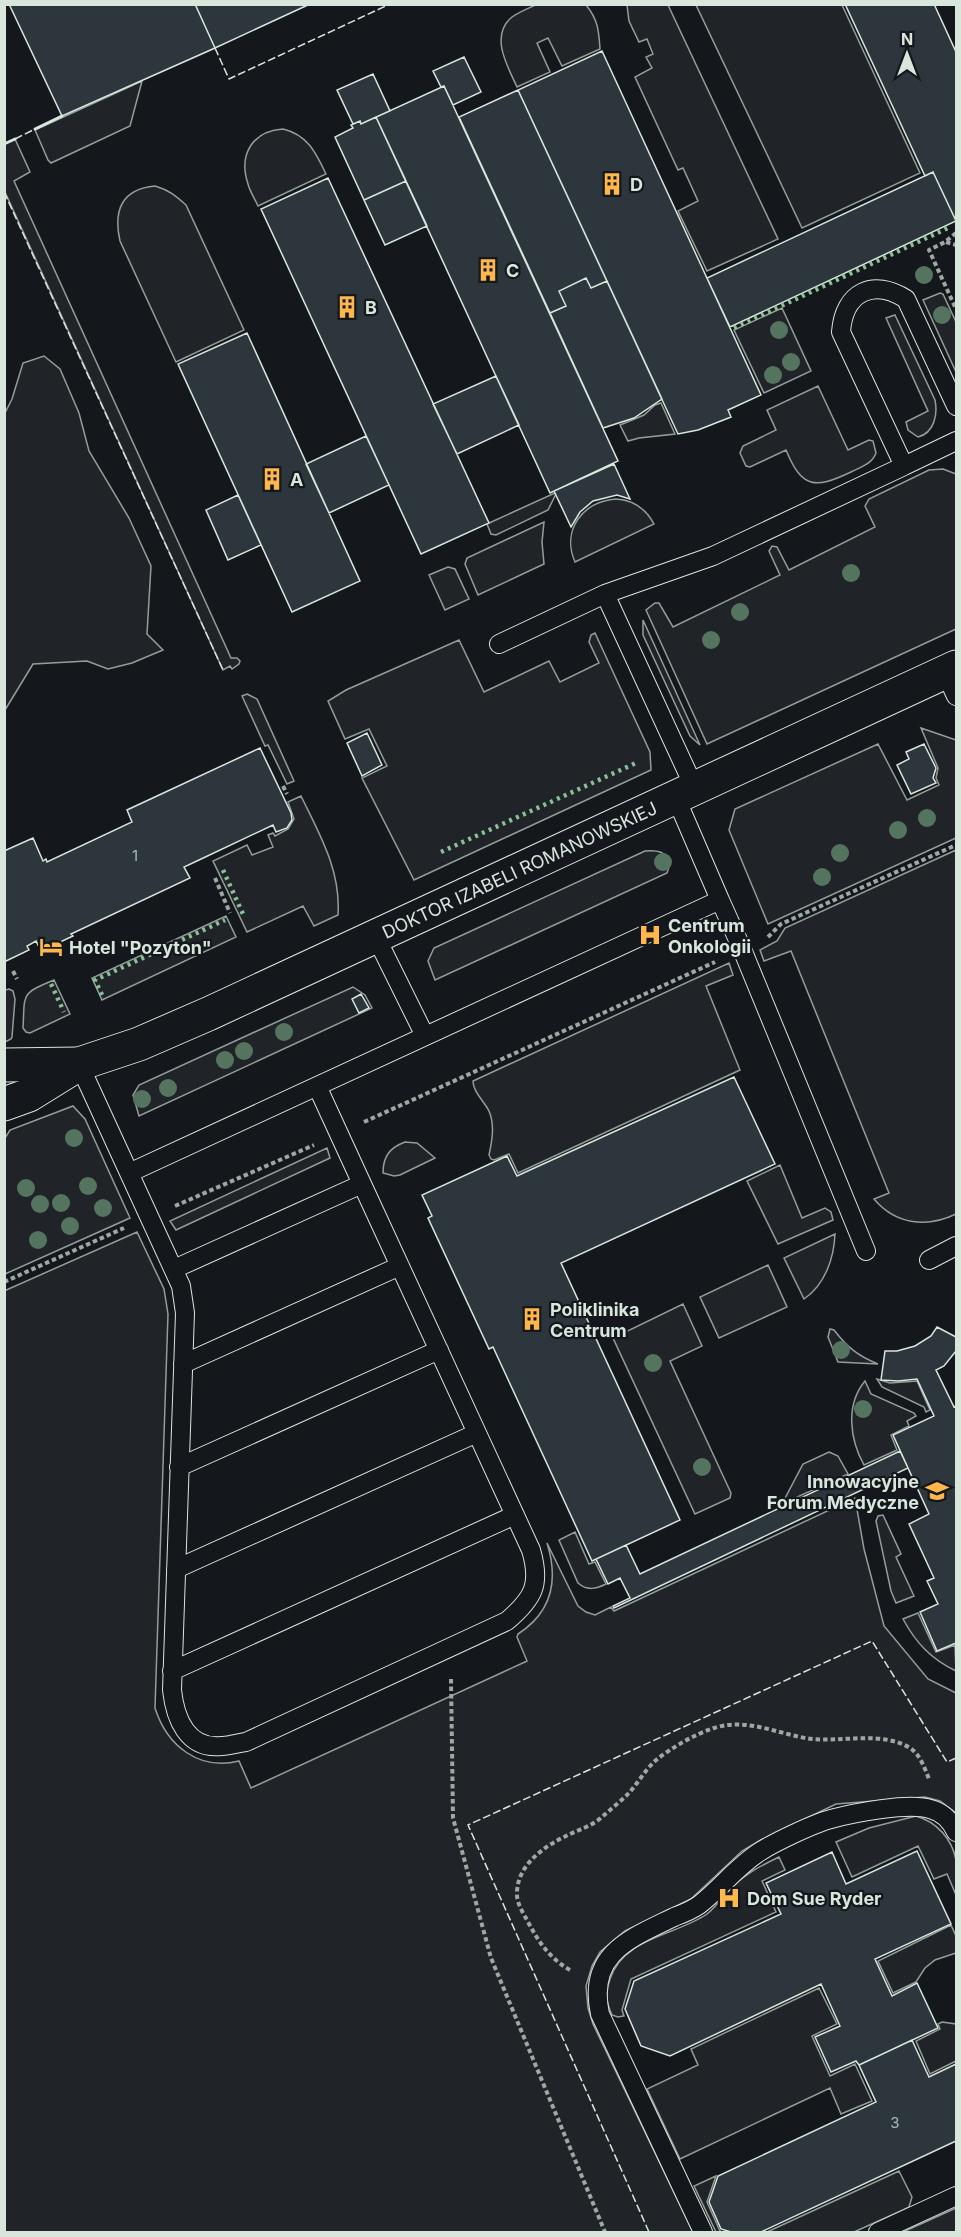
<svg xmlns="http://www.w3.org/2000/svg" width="961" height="2237" viewBox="0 0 961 2237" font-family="Inter,sans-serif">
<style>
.green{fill:#202428;stroke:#939e99;stroke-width:1.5}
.building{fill:#2c363c;stroke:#d8e6dc;stroke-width:1.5}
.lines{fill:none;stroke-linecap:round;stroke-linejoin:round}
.lane-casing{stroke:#d8e6dc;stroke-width:20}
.street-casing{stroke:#d8e6dc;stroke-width:35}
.path{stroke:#9da8a2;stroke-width:4;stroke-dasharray:4.5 3;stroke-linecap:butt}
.lane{stroke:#14181c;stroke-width:18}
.street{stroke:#14181c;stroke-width:33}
.hedge{stroke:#8ac095;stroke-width:4.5;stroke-dasharray:3 4.5;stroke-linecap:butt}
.fence{stroke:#d8e6dc;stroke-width:1.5;stroke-dasharray:8 3;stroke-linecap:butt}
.wall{stroke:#d8e6dc;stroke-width:3}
.tree{fill:#55745f}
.labels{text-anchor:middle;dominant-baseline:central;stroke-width:4.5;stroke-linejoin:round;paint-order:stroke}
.number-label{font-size:15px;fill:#adbab4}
.poi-label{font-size:18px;font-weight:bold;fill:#d8e6dc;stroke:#14181c;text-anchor:start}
.street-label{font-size:18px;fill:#d8e6dc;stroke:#14181c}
</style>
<rect width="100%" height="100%" fill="#14181c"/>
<!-- green -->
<path class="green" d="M538,4L586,5C598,19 599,32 600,49L562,66L548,38L537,43L550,72L517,87C508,67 489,36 512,17C519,12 529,8 538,4Z
M627,5H668L778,239L707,271L678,211L698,201L683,168L678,170L635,77L652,68L646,57L653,54L647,39L639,42L629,21Z
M696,5H842L920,173L802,228Z
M142,81L130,126L51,163L48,160L35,130Z
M283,129C308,135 316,153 326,174L258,206C255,199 250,192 248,184C238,154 253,131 283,129Z
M15,139L30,172L14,181L231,658H237L240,661L239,664L232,669L230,666L223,670L5,192V144Z
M155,186C169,190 176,196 186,205L244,330L176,362L120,241C113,210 122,189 155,186Z
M940,293L943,294L956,322V372L923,300Z
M782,308L811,371L764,393L734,330Z
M895,315L935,400C938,415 934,433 918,437L908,430L906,422L928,411L886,318Z
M44,356L60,369L79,413L89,451L129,518L151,566L147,634L163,650L132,663L108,669L87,661L33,664L5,710V413L12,399L23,363Z
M818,386L848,450L869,440L873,441L876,453C872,464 861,467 851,472C815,489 802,489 786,450L750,467L746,466L740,453L743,446L776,430L767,410Z
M661,403L675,434L639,438L628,441L620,425L644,415L655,405Z
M943,469L956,474V629L707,744L646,610L655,603H659L673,627L780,575L769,551L772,546L777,547L789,570L875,527L865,506L869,499L929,470Z
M557,492L548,510L496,535L491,534L487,524Z
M616,499C633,500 646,509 654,524L575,562C561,530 583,501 616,499Z
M544,522L542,542L544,564L478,595L465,564L467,558Z
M448,567L455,569L469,599L445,610L429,575Z
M643,620L700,745L690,736L643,635Z
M595,633L650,752L651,770L414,880L362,778L387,766L369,729L345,739L328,701L346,690L459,640L484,692L549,661L560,682L599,663L589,642L591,635Z
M247,694L257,699L294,781L287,784L268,745L265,746L242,696Z
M921,728L956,740V838L768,924L729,830L735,809L878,744L907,800L939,785L936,778L938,768Z
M301,796C320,835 341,871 338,915L314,926L303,906L247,932L213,861L247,845L252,855L273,847L268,835L273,833L275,836L288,829L294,819L288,802Z
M956,850V1214C927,1228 896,1225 874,1199L889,1193L791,951L764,961L760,950L777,941L785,928Z
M645,851C657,850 667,851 670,864L667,873L435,980L428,961L434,948Z
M226,916L236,937L102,1000L92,978Z
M729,963L733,975L706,986L740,1070L518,1173L509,1154L494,1160L491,1159L489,1155C492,1141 495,1125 489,1111C484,1101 473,1092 473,1081Z
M54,980L70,1014L30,1033L26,1032L23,1028C25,993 20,994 54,980Z
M353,987L365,995L372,1008L139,1116L133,1095L139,1085Z
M9,989L13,991L15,999L12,1037L11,1039L5,1042V990Z
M73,1106L85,1119L130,1218L5,1274V1138L10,1130Z
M405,1142L417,1143L435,1158L400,1175L394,1176L383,1173C383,1157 389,1148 405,1142Z
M327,1148L330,1158L176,1230L170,1221Z
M780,1165L802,1218L825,1208L831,1212L833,1220L778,1244L747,1181Z
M137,1232L164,1289L168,1314L155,1708C167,1746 199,1771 239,1761L251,1788L527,1661L517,1637L518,1634C552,1612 559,1581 547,1543L578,1606L586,1612L595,1615L611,1607L614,1611L855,1498L864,1549L884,1626L928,1679L956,1693V1813L940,1801L925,1797L836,1804L759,1841L742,1851L691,1899L625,1931L600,1952L592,1966L586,1986L588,2008L593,2024L693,2232H5L4,1291Z
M835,1234C834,1258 825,1285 804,1299L784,1258Z
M768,1265L787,1307L719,1338L700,1297Z
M683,1304L702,1346L670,1361L731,1493L730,1498L695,1514L613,1338Z
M830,1329L834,1330C847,1347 858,1356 878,1364L838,1362L828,1337Z
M877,1379L890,1383L917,1381L930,1410L926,1412L924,1407L882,1387Z
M865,1381L871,1394L914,1413L916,1416L907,1421L909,1426L891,1435L897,1450L864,1465C850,1440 845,1405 865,1381Z
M829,1452L838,1456L848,1474L782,1504L803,1464Z
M883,1515L901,1554L896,1557L914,1596L896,1603L891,1591L876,1521L878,1516Z
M575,1532L589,1564L595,1562L606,1584C596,1589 587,1591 578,1583L559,1540Z
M918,1613L936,1652L955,1645L956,1671C931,1659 916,1643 903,1619Z
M916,1816C937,1822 952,1839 956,1860C959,1871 957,1884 956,1895L947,1874L934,1879L918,1846L852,1877L836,1842L869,1828Z
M779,1857L785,1870L762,1881L776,1912L631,1979L622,2010L624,2016L618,2017L612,2015C606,2002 605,1992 610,1979C624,1937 675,1936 707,1914C715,1908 722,1897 729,1890C743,1875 760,1866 779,1857Z
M951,1925L956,1936V1953L935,1960L925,1968L916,1982L893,1993L878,1961Z
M819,1988L837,2024L812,2036L830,2076L855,2064L872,2101L841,2114L830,2088L680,2159L647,2089L698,2065L691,2049Z
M942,2022L956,2024V2061L930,2074L916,2041L940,2029L938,2024Z
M899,2171L912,2197L909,2207L903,2210L854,2232H767Z
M716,2176L707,2202L720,2231L722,2232H716L694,2186Z
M956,2208V2232H903Z"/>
<!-- building -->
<path class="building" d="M9,4H195L215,48L62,116Z
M195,4H310L215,48Z
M845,4H934L956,52V221L933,172L925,176Z
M602,51L761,395L728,410L731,417L698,430L678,434L518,90Z
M464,57L481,92L453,105L444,86L441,87L433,71Z
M373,74L390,111L361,124L360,121L353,124L337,90Z
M444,86L618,461L550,493L376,117Z
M518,90L607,281L591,288L586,278L559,291L566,306L550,313L459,117Z
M376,117L406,181L364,200L335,137L353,128L351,125L360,121L361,124Z
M933,172L956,221L730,327L707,278Z
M328,178L489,523L421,554L261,209Z
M406,181L427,226L385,245L364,200Z
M586,278L591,288L607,281L662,399L634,418L603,428L550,313L566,306L559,291Z
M247,333L360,581L292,612L178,364Z
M496,376L519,425L457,454L433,404Z
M366,436L389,485L329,513L306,464Z
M614,464L630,499L617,495L593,501L580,512L571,527L554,491Z
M238,495L261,545L228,560L206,510Z
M367,733L382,765L362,776L347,743Z
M924,744L936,768L933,778L936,783L911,794L897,765L909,759L906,752Z
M260,748L291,813L292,820L287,828L276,832L273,825L199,860L184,867L190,878L71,934L73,936L41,951L36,941L27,946L29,950L4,962V851L33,838L43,861L46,859L47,862L132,822L127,810Z
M361,994L369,1008L359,1013L352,999Z
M734,1077L775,1164L561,1263L680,1520L592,1561L493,1347L489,1349L428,1218L432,1216L422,1195L507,1156L517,1176L519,1175Z
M937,1327L956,1337V1351L944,1366L936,1370L954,1407L956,1406V1643L937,1651L920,1612L938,1604L927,1581L934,1578L909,1524L929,1514L893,1435L934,1416L917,1379L898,1381L881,1380L885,1351H897L915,1346L931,1336Z
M900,1451L908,1468L614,1608L613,1606L630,1598L620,1578L608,1584L596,1559L626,1545L640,1574Z
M917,1851L951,1924L875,1959L892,1996L917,1983L938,2028L859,2065L856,2061L831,2072L815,2037L840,2026L821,1984L670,2056L641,2046L625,2009L634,1981L781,1914L766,1883L832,1852L846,1884Z
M912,2040L929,2077L956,2064V2141L761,2232H731L721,2229L709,2202L718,2176L876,2102L859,2065Z"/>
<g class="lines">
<!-- lane casing -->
<g class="lane-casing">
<path id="lane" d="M904,466L956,441
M605,594L695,789
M499,644L605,594L713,556L904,466L841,332C844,292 873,278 906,299L956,406
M945,672L956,696
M720,900L742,949L866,1251
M376,937L425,1036
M79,1064L181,1286L185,1313L172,1690C175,1718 187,1750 222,1746C230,1746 238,1743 246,1742L507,1621C534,1598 541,1584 531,1550L362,1184L174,1269
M317,1086L362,1184
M129,1173L720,900L676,798
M929,1260L956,1246
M183,1364L400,1266
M179,1467L439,1350
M176,1569L477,1433
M172,1671L515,1515
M703,2232L600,2014C587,1954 629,1939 674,1917C682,1914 692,1910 699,1905C721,1888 737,1866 761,1851C775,1842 815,1823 831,1819C853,1813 910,1802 930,1809C942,1812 951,1821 956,1832
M878,2232L956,2196"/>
</g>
<!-- street casing -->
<g class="street-casing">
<g id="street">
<path d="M4,1065L79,1064"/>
<path id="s1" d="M4,1104L29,1095L79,1064L139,1044L208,1014L956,667"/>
</g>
</g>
<!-- path -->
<path class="path" d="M956,233L945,242L929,250L956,309
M946,242L956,245
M283,786L287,794
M215,878L230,913
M768,937L781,924L956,845
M13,971L17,979
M364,1122L715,962
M175,1206L314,1145
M4,1282L124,1228
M451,1679L453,1818L491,1958L605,2232
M570,1970C549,1958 538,1941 527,1920C523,1913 517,1903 517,1895C516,1866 543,1847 566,1836C578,1830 592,1826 602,1817C611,1809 621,1801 629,1793C638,1783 645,1770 655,1761C671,1748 695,1734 714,1728C747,1717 780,1735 812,1739C842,1742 883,1731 910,1748C920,1754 925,1769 929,1779"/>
<!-- lane -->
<use href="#lane" class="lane"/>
<!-- street -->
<use href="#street" class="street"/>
<!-- hedge -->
<path class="hedge" d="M734,328L950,227
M441,852L636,763
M223,870L243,914
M51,984L64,1012
M102,995L95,980L225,920"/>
<!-- fence -->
<path class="fence" d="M215,48L229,79L390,4
M15,139L35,129
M4,192L223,670
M649,2232L468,1825L872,1641L947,1762L956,1758"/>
<!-- wall -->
<path class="wall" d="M35,129L62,116
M4,144L15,139"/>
</g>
<!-- trees -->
<g class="tree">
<circle cx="924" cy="275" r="9"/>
<circle cx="942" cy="315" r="9"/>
<circle cx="779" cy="330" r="9"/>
<circle cx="791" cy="362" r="9"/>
<circle cx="773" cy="375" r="9"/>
<circle cx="851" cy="573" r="9"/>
<circle cx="740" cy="612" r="9"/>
<circle cx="711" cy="640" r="9"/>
<circle cx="927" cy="818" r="9"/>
<circle cx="898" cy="830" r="9"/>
<circle cx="840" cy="853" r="9"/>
<circle cx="663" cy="862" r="9"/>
<circle cx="822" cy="877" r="9"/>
<circle cx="284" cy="1032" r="9"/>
<circle cx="244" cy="1051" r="9"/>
<circle cx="225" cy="1060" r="9"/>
<circle cx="168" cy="1088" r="9"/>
<circle cx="142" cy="1099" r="9"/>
<circle cx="74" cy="1138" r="9"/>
<circle cx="88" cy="1186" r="9"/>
<circle cx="26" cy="1188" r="9"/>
<circle cx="61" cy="1203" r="9"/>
<circle cx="40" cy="1204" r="9"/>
<circle cx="103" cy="1208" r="9"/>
<circle cx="70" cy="1226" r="9"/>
<circle cx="38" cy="1240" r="9"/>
<circle cx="841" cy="1350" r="9"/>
<circle cx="653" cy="1363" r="9"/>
<circle cx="863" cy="1409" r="9"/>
<circle cx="702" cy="1467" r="9"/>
</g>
<!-- icons -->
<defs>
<g id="building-bare" transform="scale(1.8)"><path d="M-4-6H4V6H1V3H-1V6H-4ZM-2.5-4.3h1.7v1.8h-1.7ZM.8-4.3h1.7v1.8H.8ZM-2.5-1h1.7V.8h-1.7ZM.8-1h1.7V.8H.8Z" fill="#ffb74d" stroke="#14181c" stroke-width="2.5" paint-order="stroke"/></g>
<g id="hospital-bare" transform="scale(1.8)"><path d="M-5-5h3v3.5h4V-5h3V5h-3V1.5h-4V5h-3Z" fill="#ffb74d" stroke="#14181c" stroke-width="2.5" paint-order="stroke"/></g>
<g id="hotel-bare" transform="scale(1.8)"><path d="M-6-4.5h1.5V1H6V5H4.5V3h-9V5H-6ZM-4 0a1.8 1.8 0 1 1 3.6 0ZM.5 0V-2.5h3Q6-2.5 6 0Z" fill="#ffb74d" stroke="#14181c" stroke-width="2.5" paint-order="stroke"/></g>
<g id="university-bare" transform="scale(1.8)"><path d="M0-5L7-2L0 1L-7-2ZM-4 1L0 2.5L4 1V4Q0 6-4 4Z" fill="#ffb74d" stroke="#14181c" stroke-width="2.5" paint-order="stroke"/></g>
</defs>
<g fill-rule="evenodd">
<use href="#building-bare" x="612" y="184"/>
<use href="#building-bare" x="488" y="270"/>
<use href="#building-bare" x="347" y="307"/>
<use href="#building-bare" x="272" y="479"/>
<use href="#hospital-bare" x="650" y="935"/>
<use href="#hotel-bare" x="51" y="947"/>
<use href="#building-bare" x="532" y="1319"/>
<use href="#university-bare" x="937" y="1491"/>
<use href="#hospital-bare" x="729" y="1898"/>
</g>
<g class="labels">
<!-- number labels -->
<g class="number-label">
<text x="135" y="855">1</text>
<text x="895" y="2122">3</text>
</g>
<!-- poi labels -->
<g class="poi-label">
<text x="630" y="184">D</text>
<text x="506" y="270">C</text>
<text x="365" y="307">B</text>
<text x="290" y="479">A</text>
<text x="668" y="925">Centrum<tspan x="668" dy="21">Onkologii</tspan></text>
<text x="69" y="947">Hotel "Pozyton"</text>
<text x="550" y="1309">Poliklinika<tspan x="550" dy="21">Centrum</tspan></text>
<text x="919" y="1481" text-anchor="end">Innowacyjne<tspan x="919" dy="21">Forum Medyczne</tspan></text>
<text x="747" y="1898">Dom Sue Ryder</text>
</g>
<!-- street labels -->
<g class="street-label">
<text stroke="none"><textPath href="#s1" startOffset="567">DOKTOR IZABELI ROMANOWSKIEJ</textPath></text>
</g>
</g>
<!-- border -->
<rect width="961" height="2237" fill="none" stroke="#d8e6dc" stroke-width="12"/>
<!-- north arrow -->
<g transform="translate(907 54)" stroke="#14181c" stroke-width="4.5" paint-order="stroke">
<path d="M0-4.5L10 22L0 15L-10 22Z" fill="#d8e6dc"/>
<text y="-9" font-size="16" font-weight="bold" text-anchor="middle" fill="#d8e6dc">N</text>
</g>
</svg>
